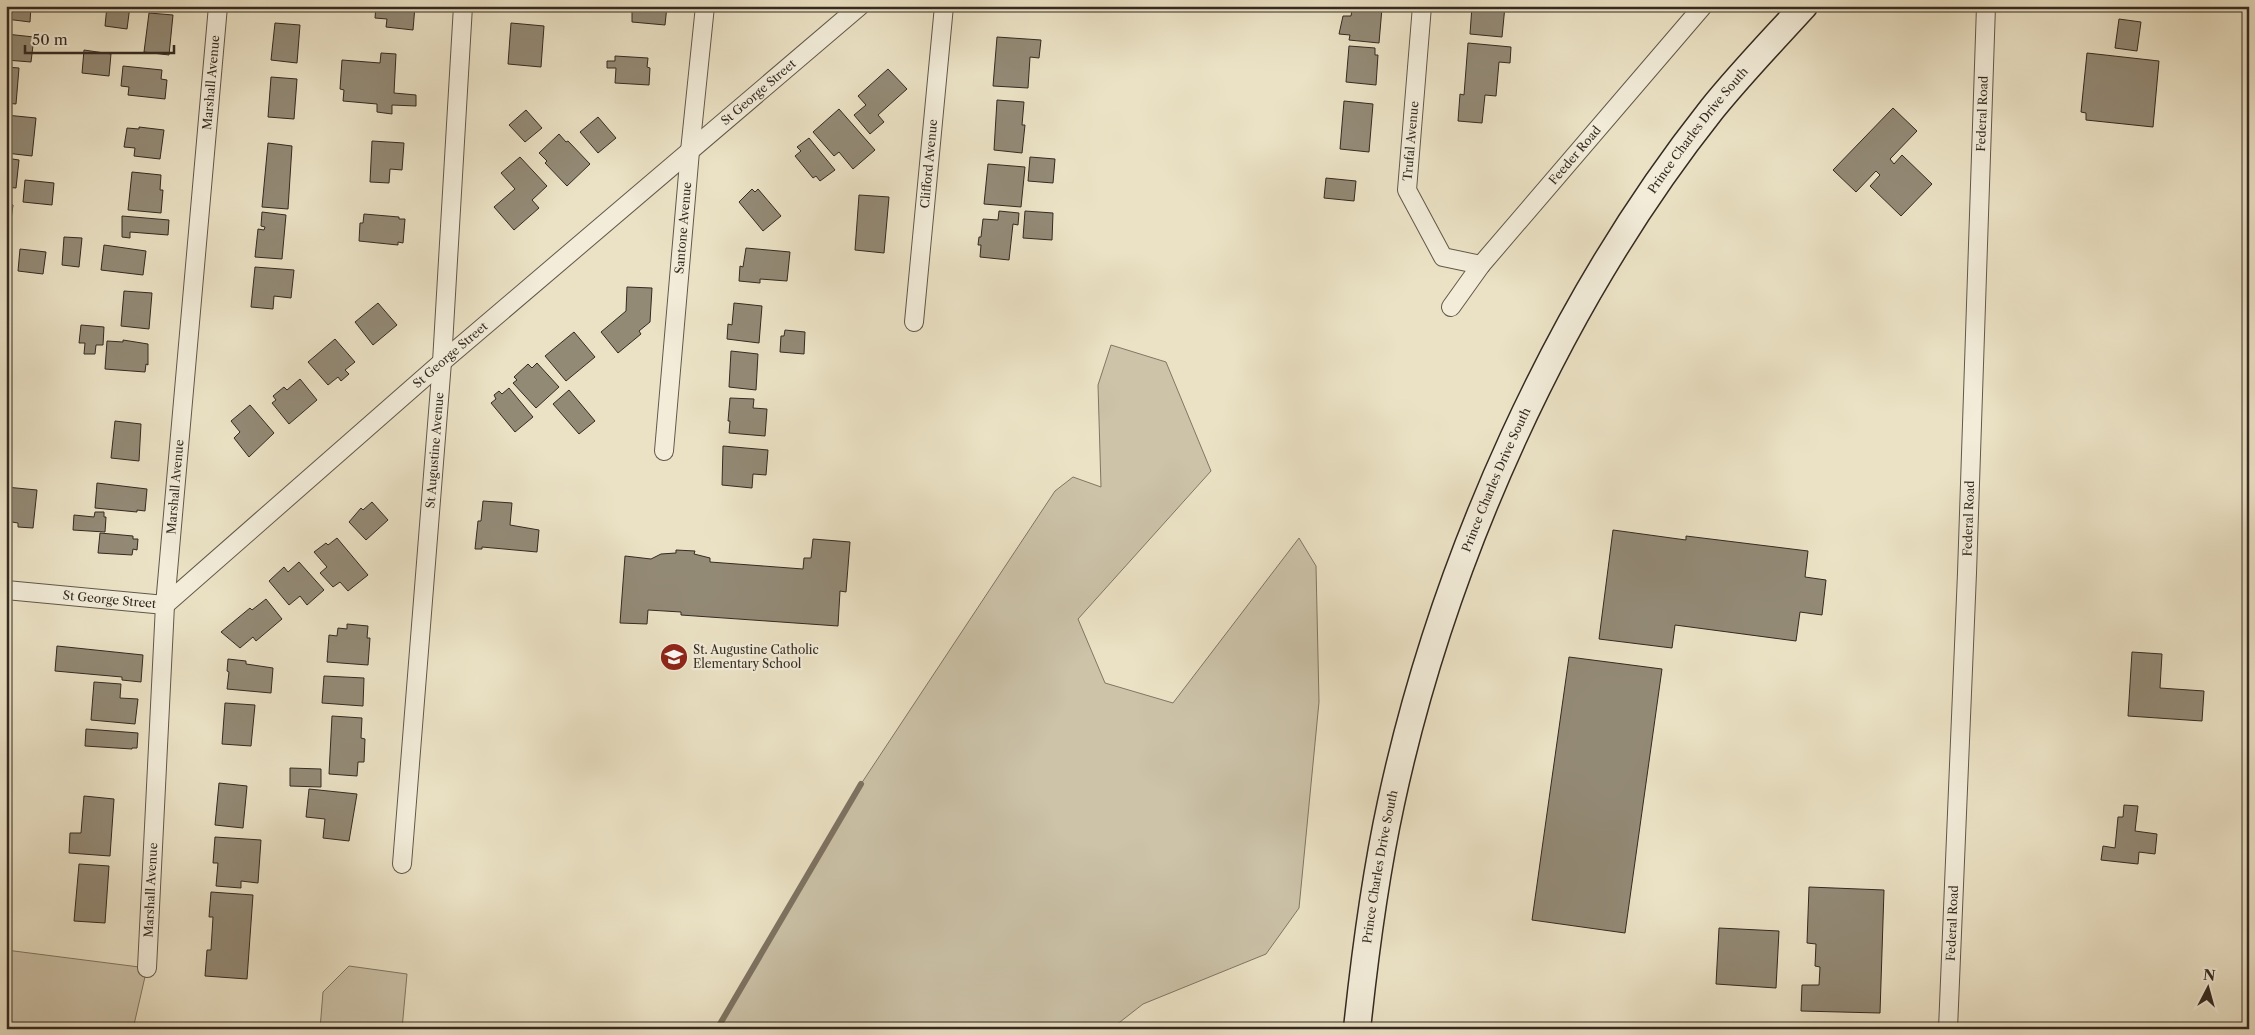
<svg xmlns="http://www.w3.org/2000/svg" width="2255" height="1035" viewBox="0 0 2255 1035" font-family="'Libre Caslon Text',serif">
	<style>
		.green { fill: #ccc3a9; stroke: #807665 }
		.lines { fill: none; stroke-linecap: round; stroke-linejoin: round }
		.stream { stroke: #7d7362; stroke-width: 6 }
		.building { fill: #938a76; stroke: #342a21 }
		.street-casing { stroke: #62584a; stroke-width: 20 }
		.secondary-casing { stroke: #342a21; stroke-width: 29 }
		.street { stroke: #f2ecd9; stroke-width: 18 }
		.secondary { stroke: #f2ecd9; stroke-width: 26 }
		.labels { text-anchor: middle; stroke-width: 4.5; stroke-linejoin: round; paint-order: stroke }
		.street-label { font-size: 12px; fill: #342a21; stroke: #f2ecd9 }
		.poi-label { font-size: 12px; fill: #342a21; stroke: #f2ecd9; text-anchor: start }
	</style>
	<rect width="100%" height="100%" fill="#ebe2c5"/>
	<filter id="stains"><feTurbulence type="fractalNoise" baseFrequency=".004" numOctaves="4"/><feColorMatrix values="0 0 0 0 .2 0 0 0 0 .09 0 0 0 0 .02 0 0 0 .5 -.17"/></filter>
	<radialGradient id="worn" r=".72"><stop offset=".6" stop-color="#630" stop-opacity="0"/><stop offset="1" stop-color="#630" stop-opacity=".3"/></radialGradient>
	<path class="green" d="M1111,345L1166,362L1211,471L1078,619L1105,683L1173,703L1299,538L1316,566L1319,702L1299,908L1266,954L1143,1004L1111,1029H717L861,784L1055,491L1073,477L1101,487L1098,385Z
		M6,950L147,968L133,1029H6Z
		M349,966L407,974L402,1029H320L323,992Z"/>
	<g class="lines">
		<path class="stream" d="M717,1029L861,784"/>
	</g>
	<path class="building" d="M6,6H31L30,22L6,19Z
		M107,6H130L127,29L105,26Z
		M276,6H300V11L275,9Z
		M376,6H415L413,30L386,27L387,19L375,18Z
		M632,6H667L665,25L632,22Z
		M1347,6L1382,8L1379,43L1349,40L1350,35L1339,34L1343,16H1351L1352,10H1347Z
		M1472,6H1505L1502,37L1470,34Z
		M149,13L173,15L169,55L144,52Z
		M2119,19L2141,22L2137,51L2115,48Z
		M275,23L300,25L297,63L271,60Z
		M511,23L544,26L541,67L508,64Z
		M6,34L34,37L31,62L6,60Z
		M997,37L1041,40L1039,58L1030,57L1028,88L993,86Z
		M1468,43L1511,47L1510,63L1499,62L1496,96L1485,95L1482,123L1458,121L1460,94L1464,95Z
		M1349,46L1375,48V55H1378L1376,85L1346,82Z
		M84,50L111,54L109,76L82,73Z
		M381,53L396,54L394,93L416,95V106L392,105V114L377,112V104L343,101L344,90L340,89L342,60L380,63Z
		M2087,53L2159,61L2153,127L2086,120V113L2081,112Z
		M615,56L648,58L647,67L650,68L649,85L615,83L616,68H607V61H615Z
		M123,66L162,70L161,79L167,80L165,99L128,95L129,87L121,86Z
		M6,67L19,68L16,104L6,103Z
		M888,69L907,89L878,115L884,122L870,134L854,115L866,105L858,96Z
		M271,77L297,79L294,119L268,117Z
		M997,100L1024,102L1022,125H1025L1022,153L994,150Z
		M1344,101L1373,104L1369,152L1340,149Z
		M1893,108L1917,131L1890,159L1894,164L1902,155L1932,184L1901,216L1870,186L1880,175L1876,171L1856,192L1833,170Z
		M839,109L875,150L853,169L839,152L834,156L813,132Z
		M526,110L542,128L525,142L509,125Z
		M6,115L36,118L32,156L6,153Z
		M598,117L616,138L598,153L580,132Z
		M139,127L164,130L160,159L134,156L135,148L124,147L127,128L139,129Z
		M559,134L566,142L568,141L590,164L567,186L545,163L547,161L539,153Z
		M809,138L835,170L820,181L816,176L813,178L795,156L801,151L797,147Z
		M372,141L404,143L402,170L390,169L389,183L370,182Z
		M268,143L292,146L288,209L262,207Z
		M520,157L547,186L532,200L539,208L514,230L494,207L515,189L501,173Z
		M1030,157L1055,159L1053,183L1028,181Z
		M6,158L19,160L16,188L6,187Z
		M988,164L1025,167L1021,207L984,204Z
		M132,172L161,175L160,190H163L161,213L128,210Z
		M1326,178L1356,181L1354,201L1324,198Z
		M25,180L54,183L52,205L23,202Z
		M752,189L755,192L758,189L781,216L763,231L739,202Z
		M859,195L889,197L884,253L855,250Z
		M6,204L13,205L9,234H6Z
		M999,211L1019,213L1018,225L1013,224L1009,260L980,257L981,245H978L979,237H981L983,219L998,220Z
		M1025,211L1053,213L1052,240L1023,238Z
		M262,212L286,215L282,259L255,257L258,229L264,230L265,227L261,226Z
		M364,214L399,217V219H405L403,243L398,242V245L359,241L360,223H363Z
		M122,216L169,220L168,235L130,232V238L122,237Z
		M64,237L82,238L79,267L62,265Z
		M104,245L146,251L143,275L101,270Z
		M746,248L790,252L787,281L760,279V283L739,281L740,266L743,267Z
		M20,249L46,252L43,274L18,271Z
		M6,260L9,261L6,287Z
		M255,267L294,270L291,298L274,296L273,309L251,307Z
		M627,287L652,288L650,322L639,331L641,334L618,353L601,332L626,311Z
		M124,291L152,293L149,329L121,326Z
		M378,303L397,325L373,345L355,322Z
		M734,303L762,306L759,343L727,339L728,324L732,325Z
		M81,325L104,327L103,345H96L95,354H84L85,343H79Z
		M785,330L805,332L804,354L780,352L781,336H784Z
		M574,332L595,357L566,381L545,356Z
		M335,339L355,362L345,370L349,374L341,381L338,377L328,385L308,362Z
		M123,340L148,344V365L146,364L145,372L105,369L107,341L123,342Z
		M731,351L758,354L756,390L729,387Z
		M537,363L559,387L536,408L513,383L517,380L514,377L528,364L532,368Z
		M300,379L317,400L289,424L272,403L276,400L273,396L284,387L287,390Z
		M509,388L533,417L515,432L491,403L496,399L494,395L499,391L502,394Z
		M569,390L595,421L579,434L553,404Z
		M730,398L754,399L753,408L767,409L765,436L729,433L730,421H728Z
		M250,405L274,433L249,457L234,438L240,432L231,421Z
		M115,421L141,424L139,461L111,458Z
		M723,446L768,450L766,475L753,474L752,488L722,485Z
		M97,483L147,489L145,511L137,510V512L95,508Z
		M6,487L37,490L33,528L18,527V523L6,521Z
		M483,501L512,503L510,525L539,530L537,552L482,547V549H475L478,521H481Z
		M372,502L388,520L366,540L349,522L361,508L363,510Z
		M95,512H104V517H106L105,532L73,530L74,515L94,517Z
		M1613,530L1686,540V536L1808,551L1805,577L1826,580L1822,615L1800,612L1796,641L1675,625L1672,648L1599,639Z
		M100,533L133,536V539H138L137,550L133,549L132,555L98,553Z
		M337,538L368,575L348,591L340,582L333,587L320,573L327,567L314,552L326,543L328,545Z
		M813,539L850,542L846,592L840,591L838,626L681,615V612L648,610L647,624L620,623L625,556L651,559L661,554L676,553V550L695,551L694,554L710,558V562L803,569L804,558H811Z
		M299,562L324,590L307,605L300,596L289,605L269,581L284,567L288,572Z
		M266,599L282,619L256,641L253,637L240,648L221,632L250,608L252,610Z
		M347,624L368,626L367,638H370L368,665L327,662L329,635L337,636L338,628L347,629Z
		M57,646L143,655L141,682L122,680V677L55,671Z
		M2132,652L2162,654L2160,688L2204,691L2202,721L2128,716Z
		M1569,657L1662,669L1625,933L1532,920Z
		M228,659L246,661V664L273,668L271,693L227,689L229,672L227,671Z
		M324,676L364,678L363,706L322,703Z
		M94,682L121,684L120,698L138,699L135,724L91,720Z
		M225,703L255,705L251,746L222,744Z
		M332,716L362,718L361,738L365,739L364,762H358L357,776L329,774Z
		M86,729L138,733L137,748H132V749L85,746Z
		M290,768L321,769V787L290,786Z
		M219,783L247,786L243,828L215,825Z
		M309,789L357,794L349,841L323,838L325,819L306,817Z
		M84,796L114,799L110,856L69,853L70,833H81Z
		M2124,805L2138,806L2135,831L2157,834L2155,854L2139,852L2138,864L2101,860L2103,846L2115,848L2118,817H2123Z
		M215,837L261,840L258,883L241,881V888L216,886L218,863H213Z
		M79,864L109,866L105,923L74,921Z
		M1809,887L1884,890L1880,1013L1801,1011L1802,985H1819L1820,967L1815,966L1816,944L1807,943Z
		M211,892L253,895L247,979L205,976L207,950H211L213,917H209Z
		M1719,928L1779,931L1776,988L1716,984Z"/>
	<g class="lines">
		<defs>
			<g id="street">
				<path d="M1422,6L1407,190L1443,257L1481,265"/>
				<path id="s1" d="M1451,307L1481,265L1703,6"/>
				<path id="s2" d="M914,322L944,6"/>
				<path id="s3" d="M664,451L690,151L705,6"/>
				<path id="s4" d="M6,590L165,605L442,362L860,6"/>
				<path id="s5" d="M402,864L442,362L463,6"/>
				<path id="s6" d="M147,968L165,605L218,6"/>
				<path id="s7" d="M1948,1029L1967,573L1986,6"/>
			</g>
			<g id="secondary">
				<path id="s8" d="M1357,1029C1365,953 1375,877 1391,803C1443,561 1558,303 1712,109C1741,73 1773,40 1804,6"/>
			</g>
		</defs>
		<use href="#street" class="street-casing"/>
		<use href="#secondary" class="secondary-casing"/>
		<use href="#street" class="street"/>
		<use href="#secondary" class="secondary"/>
	</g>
	<defs>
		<symbol id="school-disc" viewBox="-11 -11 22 22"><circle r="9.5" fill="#8f2418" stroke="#f2ecd9"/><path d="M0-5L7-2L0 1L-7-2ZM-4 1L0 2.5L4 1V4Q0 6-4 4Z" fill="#fff"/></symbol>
	</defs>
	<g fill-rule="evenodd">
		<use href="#school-disc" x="658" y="641" width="32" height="32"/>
	</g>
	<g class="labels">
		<g class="street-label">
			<text dy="4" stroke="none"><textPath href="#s6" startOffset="888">Marshall Avenue</textPath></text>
			<text dy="4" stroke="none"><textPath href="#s4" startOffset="944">St George Street</textPath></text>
			<text dy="4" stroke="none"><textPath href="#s7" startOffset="916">Federal Road</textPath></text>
			<text dy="4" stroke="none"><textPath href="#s8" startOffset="974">Prince Charles Drive South</textPath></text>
			<text transform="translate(1411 141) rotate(-85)" y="4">Trufal Avenue</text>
			<text dy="4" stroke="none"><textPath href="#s1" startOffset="196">Feeder Road</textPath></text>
			<text dy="4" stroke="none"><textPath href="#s2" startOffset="159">Clifford Avenue</textPath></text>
			<text dy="4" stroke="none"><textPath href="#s3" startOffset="224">Santone Avenue</textPath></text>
			<text dy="4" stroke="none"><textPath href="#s4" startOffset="539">St George Street</textPath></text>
			<text dy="4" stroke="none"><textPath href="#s5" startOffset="415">St Augustine Avenue</textPath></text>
			<text dy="4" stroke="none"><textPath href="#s8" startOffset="569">Prince Charles Drive South</textPath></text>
			<text dy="4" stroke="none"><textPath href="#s6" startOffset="482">Marshall Avenue</textPath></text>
			<text dy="4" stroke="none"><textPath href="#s7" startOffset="511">Federal Road</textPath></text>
			<text dy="4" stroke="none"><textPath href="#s4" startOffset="104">St George Street</textPath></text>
			<text dy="4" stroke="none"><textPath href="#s8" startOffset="164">Prince Charles Drive South</textPath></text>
			<text dy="4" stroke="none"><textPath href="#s6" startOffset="78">Marshall Avenue</textPath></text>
			<text dy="4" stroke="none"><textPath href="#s7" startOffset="106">Federal Road</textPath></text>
		</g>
		<g class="poi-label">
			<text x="693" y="654">St. Augustine Catholic<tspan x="693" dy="14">Elementary School</tspan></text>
		</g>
	</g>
	<rect width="2255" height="1035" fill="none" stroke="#ebe2c5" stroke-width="25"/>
	<rect x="8" y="8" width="2240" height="1020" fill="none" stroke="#342a21" stroke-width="2.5"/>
	<rect x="12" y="12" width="2230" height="1010" fill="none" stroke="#342a21"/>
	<g transform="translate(2208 988) rotate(6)" stroke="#f2ecd9" stroke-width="4" paint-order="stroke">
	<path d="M0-4L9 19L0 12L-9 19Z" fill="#342a21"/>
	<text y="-8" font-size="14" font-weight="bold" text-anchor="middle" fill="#342a21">N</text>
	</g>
	<path d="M25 45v8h149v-8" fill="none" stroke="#342a21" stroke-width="2.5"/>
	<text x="32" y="45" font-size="15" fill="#342a21" stroke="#f2ecd9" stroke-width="4" paint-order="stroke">50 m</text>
	<rect width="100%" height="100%" filter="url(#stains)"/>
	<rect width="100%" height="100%" fill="url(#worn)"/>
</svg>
